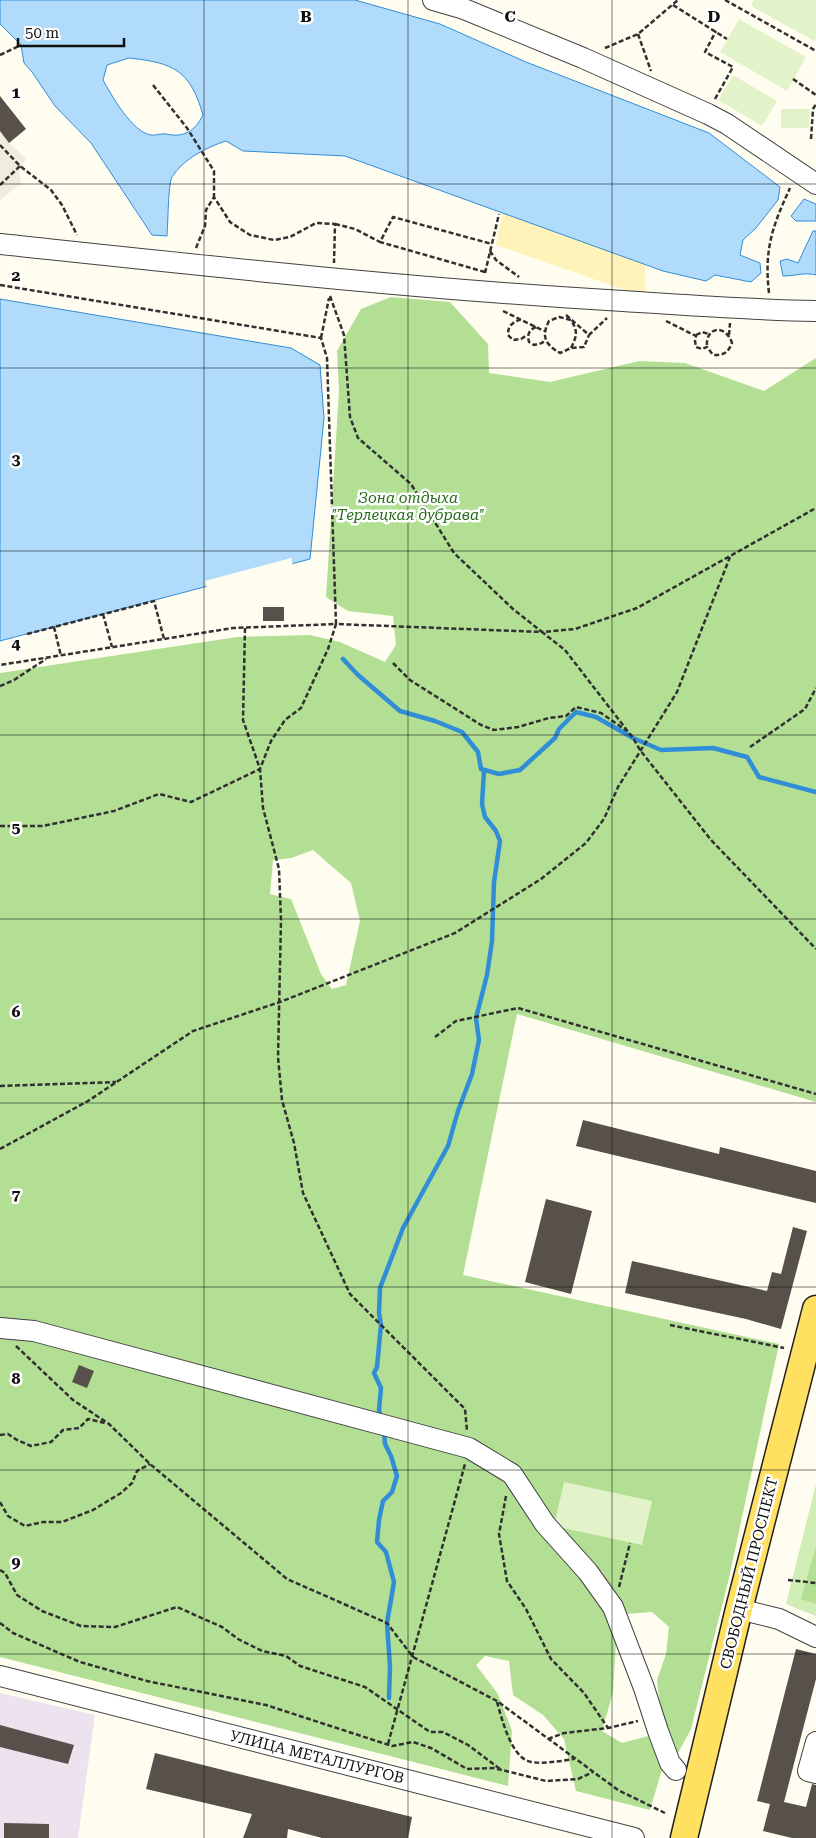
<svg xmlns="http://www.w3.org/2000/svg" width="816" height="1838" viewBox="0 0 816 1838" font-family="'Roboto Serif',serif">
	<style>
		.industrial { fill: #ede3ee }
		.green { fill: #d0edb6 }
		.forest { fill: #b2df94; fill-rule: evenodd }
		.sand { fill: #fff3b9 }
		.pitch { fill: #e3f3c9 }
		.plaza { fill: #f1edde }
		.water { fill: #b1dbfb; stroke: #328dd7; fill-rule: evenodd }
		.pier { fill: #fffdf0 }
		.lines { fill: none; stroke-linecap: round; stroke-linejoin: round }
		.stream { stroke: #328dd7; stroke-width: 4.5 }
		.building { fill: #58504a }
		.minor-casing { stroke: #424242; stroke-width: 22 }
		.major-casing { stroke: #202020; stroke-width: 29 }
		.path { stroke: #313131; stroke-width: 2.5; stroke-dasharray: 5 2.5; stroke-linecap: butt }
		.minor { stroke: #fff; stroke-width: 20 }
		.major { stroke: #ffe060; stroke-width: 26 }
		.grid { fill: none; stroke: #0f0f0f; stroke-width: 1; stroke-opacity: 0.55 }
		.labels { text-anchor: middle; stroke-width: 5; stroke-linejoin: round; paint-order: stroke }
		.park-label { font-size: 15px; font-style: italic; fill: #266c19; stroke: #fff }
		.street-label { font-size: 15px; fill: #0f0f0f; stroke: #fff }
		.grid-label { font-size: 16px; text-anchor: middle; font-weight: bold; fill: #0f0f0f; stroke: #fff; stroke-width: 5; stroke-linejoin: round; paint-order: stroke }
	</style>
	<rect width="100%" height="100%" fill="#fffdf0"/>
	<path class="industrial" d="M0,1693L95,1715L78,1838H0Z"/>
	<path class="green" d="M816,1484V1616L786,1604Z"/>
	<path class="forest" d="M391,297L450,302L488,344L489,373L550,382L639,361L685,363L764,391L816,358V1102L517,1014L463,1275L779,1344L729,1578L691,1729L676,1757L661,1718L657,1680L666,1654L669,1627L652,1612L626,1614L617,1625L613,1692L602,1731L622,1743L652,1735L663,1766L650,1810L576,1791L564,1739L543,1715L513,1695L509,1661L485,1656L476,1665L498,1694L512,1731L508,1786L0,1657V673L237,637L310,635L340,642L385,662L396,645L393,616L348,611L326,597L339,391L337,351L361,309ZM313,850L351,883L360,921L346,985L332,989L321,974L291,899L270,894L273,860L291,858Z
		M816,1546V1604L801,1599Z"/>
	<path class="sand" d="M503,212L645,264V297L496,245Z"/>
	<path class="pitch" d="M754,0H816V38L814,41L751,6Z
		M739,19L806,57L787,91L720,52Z
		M733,75L777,101L762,126L718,100Z
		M781,109H810L809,128H781Z
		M564,1482L652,1501L642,1545L554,1526Z"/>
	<path class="plaza" d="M0,131L9,143L26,158L19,170L21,184L0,200Z"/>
	<path class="water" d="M0,0H355L440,24L526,62L709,133L780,187L778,200L756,228L743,240L740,255L760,263L761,273L751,282L715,275L706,281L663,271L345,156L243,151L226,141C207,147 183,159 172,177C168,184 168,225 167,236L152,235L91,143L55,106L32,72L24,63L21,45L0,24ZM129,58C174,63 190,70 203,115C195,131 184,138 166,134C160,133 156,136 151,135C132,132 112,96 103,80L107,65Z
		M804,199L816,204V221H796L791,216Z
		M813,231H816V275C804,272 796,276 783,276L780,261L787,259L798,263Z
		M0,299L291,348L320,365L324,418L310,559L0,641Z"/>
	<path class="pier" d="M291,558L293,566L207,589L205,581Z"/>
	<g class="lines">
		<path class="stream" d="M343,659L358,675L400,711L435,721L462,732L478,752L481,769L499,774L520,770L555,738L559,729L576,712L596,717L633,738L661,750L713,748L747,757L759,777L816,792
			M381,1419L379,1410L381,1388L374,1373L377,1367L381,1325L379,1313L380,1288L403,1228L448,1146L458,1111L472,1074L479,1040L476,1018L487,975L492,941L494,882L500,841L496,831L485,817L482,804L484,771
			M384,1431L385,1444L391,1456L397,1476L392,1492L383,1501L379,1520L377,1542L386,1552L394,1582L387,1623L390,1667L389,1698"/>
	</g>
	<path class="building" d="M0,96L26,129L9,143L0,131Z
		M263,607H284V621H263Z
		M583,1120L719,1154L720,1147L816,1171V1203L576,1146Z
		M546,1199L592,1211L571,1294L525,1282Z
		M793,1227L807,1231L781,1329L746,1319L625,1293L632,1261L767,1291L772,1272L781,1274Z
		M79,1365L94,1371L87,1388L72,1382Z
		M796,1649L816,1654V1679L784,1802L806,1807L812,1784L816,1785V1838H792L763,1831L770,1804L757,1801Z
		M0,1725L74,1745L68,1764L0,1747Z
		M155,1753L412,1817L408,1838H322L288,1829L287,1838H243L252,1814L146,1789Z
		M4,1823L49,1824V1838H4Z"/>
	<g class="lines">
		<defs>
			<path id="minor" d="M433,0L464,9L583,58L708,114L727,124L816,184
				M0,244C207,266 414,289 623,301C687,305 752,310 816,311
				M0,1328L34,1331L469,1448L512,1474L545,1524L588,1572L613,1607L644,1688L658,1731L670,1763L676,1770
				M739,1609L779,1619L816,1637
				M0,1676L634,1838
				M816,1742L808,1771L816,1773"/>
			<path id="major" d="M684,1838L739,1609L816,1309"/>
		</defs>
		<use href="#minor" class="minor-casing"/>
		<use href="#major" class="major-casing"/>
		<path class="path" d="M725,0L816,51
			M673,5L727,39
			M638,34L651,71
			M605,48L638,34L678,0
			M0,55L21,45
			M793,79L816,95
			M153,85L187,128L214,171V197
			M715,99L733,67L705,52L716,31
			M811,139L813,109L816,104
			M0,145L20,166L51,190L62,205L77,235
			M0,185L20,166
			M335,224L355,229L380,242
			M196,248L205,226L206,210L214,197L230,222L250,235L274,240L290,237L316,223L335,224L334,263
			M490,251L496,260L519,277
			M485,272L380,242L393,217L492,244
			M485,273L499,214
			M0,285L321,338L327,358L336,624L233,628L0,665
			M769,293C764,250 772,227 790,188
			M330,296L344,335L350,417L358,438L411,484L454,553L513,609L542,632L575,629L637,608L816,508
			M503,311L544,331
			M566,315L589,335L607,318
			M521,319C512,323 508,325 508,335L513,340L521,339L527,335
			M666,321L696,336L695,341L696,347L702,349L707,347L713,355C724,355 728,353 732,343C726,324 705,326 707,347
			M536,327C529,330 527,334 529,342L534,345L542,343L545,340
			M696,335L702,332L709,334
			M729,335L730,323
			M321,338L329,298
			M571,348C577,336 578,331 571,320L559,317L549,321C541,337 545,344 560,353L571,348L584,347L589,335
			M103,614L112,647
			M54,627L61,656
			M245,628L243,720L260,769L263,808L279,869L281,920L278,1057L282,1100L294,1143L303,1193L350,1294L465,1409L467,1431
			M27,634L154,601L164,639
			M393,663L410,680L481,725L494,730L518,727L549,718L566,716L576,707L601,713L627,731
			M0,686L14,680L46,659
			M750,747L805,709L816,688
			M0,826H43L114,811L159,794L191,802L260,769L271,741L285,720L301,708L328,649L336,624L542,632L565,650L633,738L640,750L711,840L816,949
			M435,1037L456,1021L518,1008L816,1094
			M0,1086L116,1082
			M0,1149L88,1101L193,1031L280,1002L455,933L541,879L586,843L604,819L618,787L677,692L730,557
			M670,1325L784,1348
			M16,1346L73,1400L109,1424L150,1464L287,1579L387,1623L413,1657L497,1701L618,1790L665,1813
			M0,1435L8,1434L17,1440L31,1446L51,1442L63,1430L79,1428L88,1419L105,1423
			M506,1496L499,1534L507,1581L526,1609L551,1659L584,1693L608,1728
			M0,1502L8,1516L25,1526L43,1522H62L93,1510L121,1493L132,1483L137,1471L150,1464
			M0,1570L5,1573L17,1595L42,1611L81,1626L115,1627L177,1607L222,1627L238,1639L262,1651L286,1656L300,1666L365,1687L430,1732H443L468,1745L500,1769
			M788,1580L816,1583
			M619,1587L630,1543
			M0,1623L13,1633L80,1662L147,1681L266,1705L392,1746L413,1742L431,1748L467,1769L494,1768L546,1781L578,1779L593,1772
			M497,1702C502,1719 511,1758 531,1762C545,1764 561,1761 574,1759
			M548,1739L564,1733L608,1728L638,1721
			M388,1744L465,1464"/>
		<use href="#minor" class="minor"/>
		<use href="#major" class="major"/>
	</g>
	<path class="grid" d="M204,0V1838M408,0V1838M612,0V1838M0,184H816M0,368H816M0,551H816M0,735H816M0,919H816M0,1103H816M0,1287H816M0,1470H816M0,1654H816"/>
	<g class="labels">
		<g class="park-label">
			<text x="408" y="503">Зона отдыха<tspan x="408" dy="17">"Терлецкая дубрава"</tspan></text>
		</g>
		<g class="street-label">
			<text transform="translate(749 1573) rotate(-76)" y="5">СВОБОДНЫЙ ПРОСПЕКТ</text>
			<text transform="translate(317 1757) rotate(14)" y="5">УЛИЦА МЕТАЛЛУРГОВ</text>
		</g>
	</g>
	<g class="grid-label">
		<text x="306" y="22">B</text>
		<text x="510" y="22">C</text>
		<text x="714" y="22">D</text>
		<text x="16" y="98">1</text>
		<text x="16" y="281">2</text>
		<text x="16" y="465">3</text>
		<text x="16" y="649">4</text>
		<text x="16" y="833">5</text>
		<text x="16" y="1017">6</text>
		<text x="16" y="1200">7</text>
		<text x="16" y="1384">8</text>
		<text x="16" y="1568">9</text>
	</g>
	<path d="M18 38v8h106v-8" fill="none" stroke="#0f0f0f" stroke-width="2.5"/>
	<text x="25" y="38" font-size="15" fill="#0f0f0f" stroke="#ffffff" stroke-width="4" paint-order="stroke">50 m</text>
</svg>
